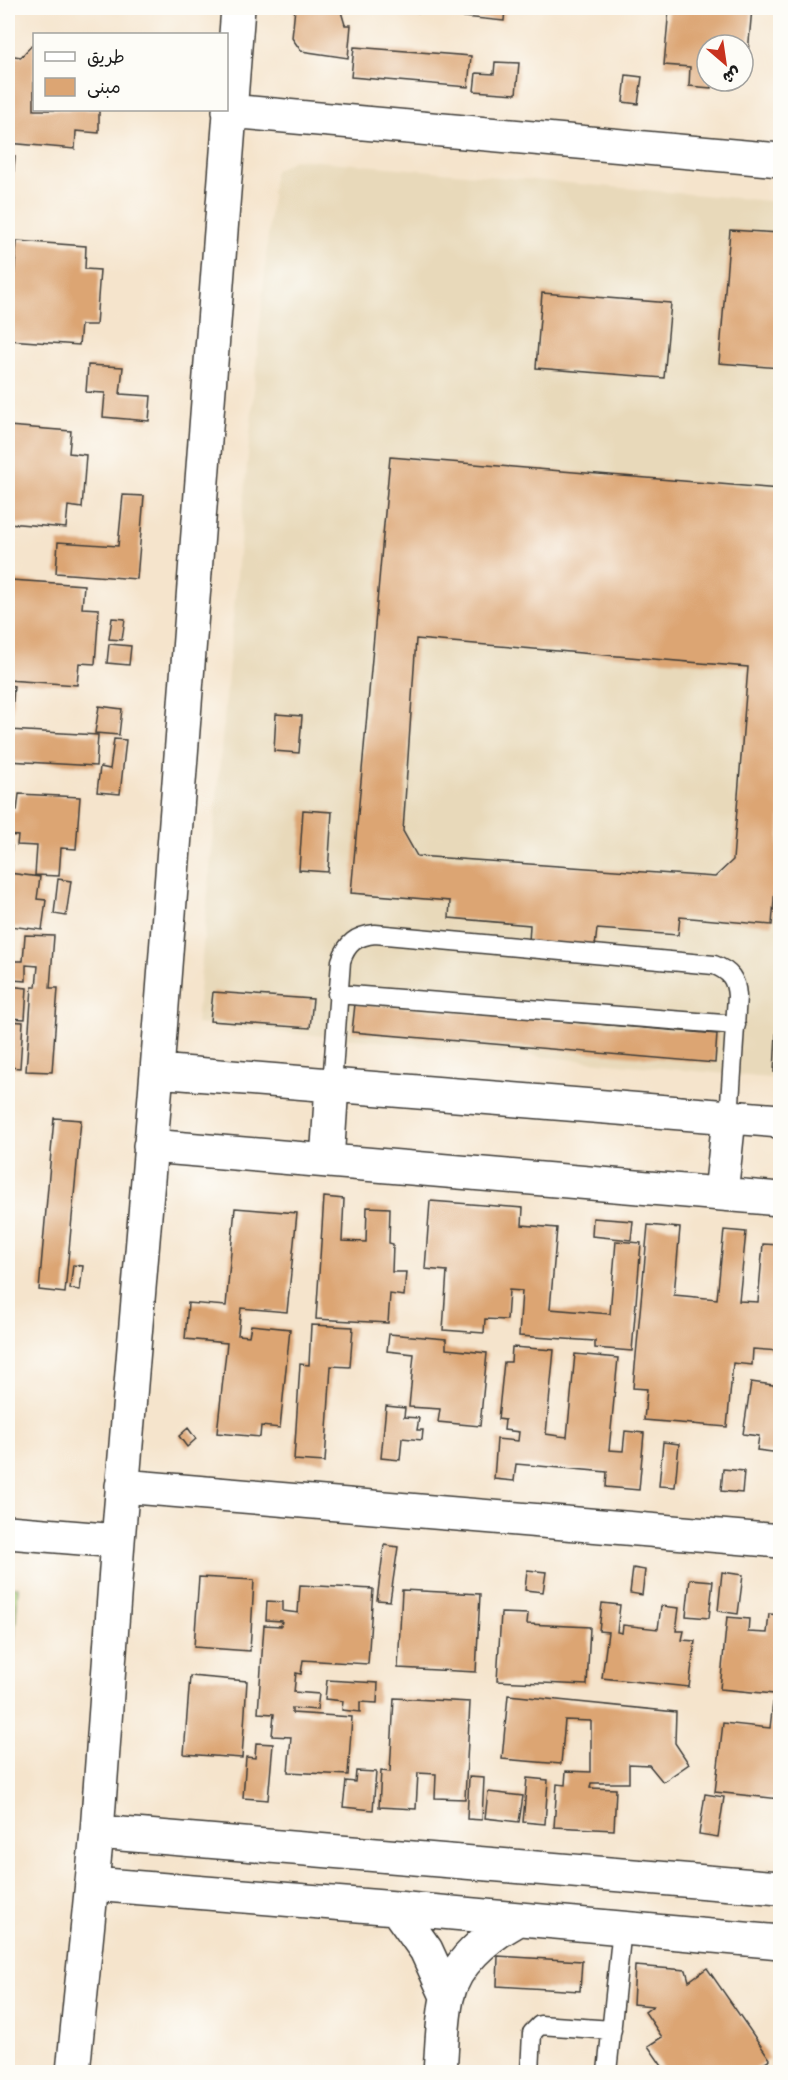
<svg xmlns="http://www.w3.org/2000/svg" width="788" height="2080" viewBox="0 0 788 2080" font-family="'Shantell Sans','Playpen Sans Arabic',sans-serif">
	<style>
		.built { fill: #e8d9ba }
		.green { fill: #add681; stroke: #64794e; stroke-width: 1.5 }
		.building { fill: #dca573; fill-rule: evenodd }
		.lines { fill: none; stroke-linecap: round; stroke-linejoin: round }
		.service-casing { stroke: #3d3a36; stroke-width: 21 }
		.minor-casing { stroke: #3d3a36; stroke-width: 36 }
		.service { stroke: #fff; stroke-width: 18 }
		.minor { stroke: #fff; stroke-width: 33 }
	</style>
	<rect width="100%" height="100%" fill="#fdfcf7"/>
	<filter id="ink" filterUnits="userSpaceOnUse"><feTurbulence type="fractalNoise" baseFrequency=".0167" numOctaves="2"/><feDisplacementMap in="SourceGraphic" scale="12" xChannelSelector="R" yChannelSelector="G"/><feConvolveMatrix kernelMatrix="1 2 1 2 8 2 1 2 1" color-interpolation-filters="sRGB"/></filter>
	<filter id="wash" filterUnits="userSpaceOnUse"><feTurbulence type="fractalNoise" baseFrequency=".008" numOctaves="4" result="noise"/><feDisplacementMap in="SourceGraphic" scale="24" xChannelSelector="R" yChannelSelector="G"/><feGaussianBlur stdDeviation="1.35" result="paint"/><feColorMatrix in="noise" values="0 0 0 0 0 0 0 0 0 0 0 0 0 0 0 0 0 1.4 0 .05"/><feComposite in="paint" operator="in"/></filter>
	<g filter="url(#wash)">
		<rect width="100%" height="100%" fill="#f5e4cc"/>
		<path class="built" d="M296,159L780,202V1079L196,1024L274,171Z"/>
		<path class="green" d="M8,1587H18L8,1731Z"/>
		<g id="blocks">
			<path class="building" d="M295,8H340L345,25H351L348,58L301,51L292,38Z
				M385,8H505L504,21L385,9Z
				M669,8H752L747,64L743,63V45H707V81H712L711,88L689,86L690,67L664,65Z
				M34,43V110H99V133L76,131L75,149L8,143V55L21,57Z
				M354,47L471,56L468,87L351,77Z
				M495,62L519,63L516,94L474,91L476,73L494,74Z
				M626,75L642,77L638,104L623,102Z
				M8,155L15,156L11,205H8Z
				M730,230L780,233V368L719,363Z
				M17,241L86,246L85,269L100,270L96,325H81L79,345L9,340Z
				M542,293L671,303L664,378L536,368Z
				M88,365L123,367L120,394L151,396L149,421L103,417L105,393L86,392Z
				M8,426L71,431L69,453L86,455L82,508L68,506L66,528L8,523Z
				M390,457L780,489V826L772,925L680,917L678,935L597,929L595,947L529,942L530,925L449,918L450,901L351,893ZM416,639L748,667L733,860L715,877L417,856L403,831Z
				M123,495L144,496L137,579L56,573L58,542L118,546Z
				M11,580L84,585L82,608L99,609L95,664L79,663L77,685L8,680V621Z
				M112,618L125,619L122,640L109,639Z
				M109,644L131,646L129,665L107,663Z
				M8,685L14,686L11,728H8Z
				M99,706L122,709L119,735L95,733Z
				M276,714L302,716L299,753L274,751Z
				M8,730L98,735L96,766L8,761Z
				M114,739L126,740L120,794L97,792L100,767L110,769Z
				M19,794L80,797L76,849L61,848L59,876L35,875L37,846L17,845L18,836L8,835V810L17,811Z
				M303,810L332,812L328,872L299,870Z
				M8,846H12L9,873L40,877L37,899L46,900L42,930L10,926L9,937Z
				M58,879L71,881L66,916L54,914Z
				M25,935L54,936L50,988H58L52,1072L26,1071L32,987H36L38,966L26,965V981L11,980L12,961H23Z
				M8,986L27,988L25,1019L8,1018Z
				M213,992L313,999L310,1028L210,1021Z
				M355,1004L717,1034L715,1063L352,1032Z
				M8,1021L23,1022L20,1068L8,1067Z
				M776,1034H780V1073L774,1072Z
				M54,1118L81,1120L65,1293L39,1290Z
				M324,1197L344,1199L342,1241L366,1242L367,1207L390,1208L389,1243L393,1244L392,1272H406L404,1296L390,1294L388,1323L316,1319Z
				M430,1201L523,1208L522,1225L557,1228L550,1309L610,1314L616,1241L641,1243L632,1351L595,1348V1341L519,1336L522,1291L509,1290L507,1320L485,1319L484,1333L443,1330L447,1271L425,1269Z
				M235,1208L297,1213L287,1312L241,1308L238,1335L249,1336L251,1325L290,1329L280,1428L261,1426L260,1437L217,1433L227,1343L185,1339L188,1303L226,1306Z
				M593,1218L633,1221L631,1240L592,1236Z
				M648,1225L680,1228L674,1295L717,1299L724,1230L746,1232L739,1301L758,1302L763,1244L780,1245V1351L753,1349L752,1365L733,1363L727,1427L644,1420L647,1389L633,1388Z
				M73,1265L83,1266L80,1290L70,1289Z
				M311,1325L353,1327L350,1367L331,1366L325,1462L294,1460L300,1364L309,1365Z
				M389,1334L446,1339V1349L487,1353L480,1426L438,1422L440,1409L409,1407L414,1354L387,1351Z
				M512,1347L554,1350L546,1434L559,1436L567,1437L575,1354L618,1358L609,1450L623,1451L625,1431L644,1433L639,1490L606,1487L607,1472L516,1464L514,1481L494,1479L497,1439L518,1441L519,1432L504,1430L505,1420L498,1419L504,1362H511Z
				M751,1382L780,1386V1453L757,1450L759,1436L743,1434Z
				M386,1406L405,1408L404,1417L419,1418L417,1430H423L422,1440L402,1438L400,1460L381,1458Z
				M188,1428L196,1439L187,1447L179,1436Z
				M663,1442L679,1444L675,1487L659,1486Z
				M723,1469L744,1471L742,1493L721,1491Z
				M384,1545L398,1547L390,1601L377,1600Z
				M633,1568L645,1570L642,1595L630,1593Z
				M527,1570L546,1572L543,1592L525,1590Z
				M722,1572L743,1575L738,1614L718,1611Z
				M199,1577L254,1580L250,1651L194,1647Z
				M690,1579L713,1581L709,1618L686,1616Z
				M300,1585L373,1589L368,1664L303,1660L301,1674L296,1673L294,1692L319,1694L317,1710L292,1708V1713L352,1717L348,1775L288,1772L291,1737L272,1736L274,1714L258,1713L264,1625L281,1626L282,1621L266,1620L267,1601L283,1602V1611L298,1613Z
				M402,1590L480,1594L476,1672L398,1668Z
				M602,1603L620,1605L617,1632L622,1633L623,1625L658,1629L661,1606L679,1608L676,1631H684L682,1640L695,1641L689,1687L602,1678L608,1632L599,1631Z
				M501,1613L528,1614L527,1624L590,1627L587,1685L497,1681Z
				M769,1614L780,1615V1799L715,1792L723,1723L770,1728L774,1694L720,1689L727,1617L749,1619L748,1632L767,1633Z
				M190,1676L247,1681L242,1758L184,1754Z
				M327,1680L378,1683L377,1703L360,1702V1712L342,1710L343,1701L325,1699Z
				M508,1695L676,1712L675,1743L689,1764L663,1782L649,1765L629,1764V1783H591L590,1788L616,1789L614,1830L554,1827L557,1784L565,1785L566,1771L591,1772V1721L565,1720L561,1764L502,1759Z
				M394,1698L470,1702L465,1799L435,1798L436,1774L418,1773L416,1809L379,1807L381,1771L390,1772Z
				M256,1743L273,1744L268,1800L243,1798L246,1757L255,1758Z
				M356,1771L376,1772L373,1810L343,1807L346,1781L355,1782Z
				M469,1777L484,1778L482,1820L467,1819Z
				M527,1778L548,1780L545,1824L523,1822Z
				M488,1792L523,1796L519,1822L485,1818Z
				M705,1794L724,1797L718,1837L699,1834Z
				M498,1956L582,1961L580,1991L497,1986Z
				M635,1966L686,1970L689,1981L707,1968L770,2059L749,2072H666L648,2046L662,2037L645,2012L653,2006L633,2004Z"/>
		</g>
	</g>
	<g filter="url(#ink)">
		<use href="#blocks" fill-opacity="0" stroke="#3d3a36" stroke-width="1.5"/>
		<g class="lines">
			<defs>
				<path id="service" d="M337,994L736,1025
					M332,1085L341,961C347,943 356,936 375,934L714,965C730,971 736,979 737,996L729,1118
					M530,2072L532,2033L540,2025L612,2030
					M607,2072L622,1928"/>
				<path id="minor" d="M229,111L780,160
					M157,1071L780,1121
					M150,1146L780,1199
					M327,1161L332,1085
					M721,1194L729,1118
					M122,1486L780,1541
					M8,1532L118,1541
					M97,1832L780,1888
					M92,1884L396,1908L780,1942
					M396,1908L426,1950L447,1996
					M73,2072L97,1832L118,1541L157,1071L238,8
					M440,2072C442,2048 442,2022 447,1998C454,1963 488,1936 517,1920"/>
			</defs>
			<use href="#service" class="service-casing"/>
			<use href="#minor" class="minor-casing"/>
			<use href="#service" class="service"/>
			<use href="#minor" class="minor"/>
		</g>
	</g>
	<rect width="788" height="2080" fill="none" stroke="#fdfcf7" stroke-width="30"/>
	<rect x="33" y="33" width="195" height="78" fill="#fdfcf7" stroke="#a3a29f" stroke-width="1.5"/>
	<rect x="45" y="52" width="30" height="9" fill="#ffffff" stroke="#a3a29f" stroke-width="1.5"/>
	<text x="87" y="63" font-size="18" fill="#1c1c1c">طريق</text>
	<rect x="45" y="78" width="30" height="18" fill="#dca573" stroke="#a3a29f" stroke-width="1.5"/>
	<text x="87" y="93" font-size="18" fill="#1c1c1c">مبنى</text>
	<g transform="translate(725 63) rotate(151)"><circle r="28" fill="#fdfcf7" stroke="#a3a29f" stroke-width="1.5"/>
	<path d="M0-4.5L10 22L0 15L-10 22Z" fill="#c8321e"/>
	<text y="-9" font-size="16" font-weight="bold" text-anchor="middle" fill="#1c1c1c">ش</text>
	</g>
</svg>
